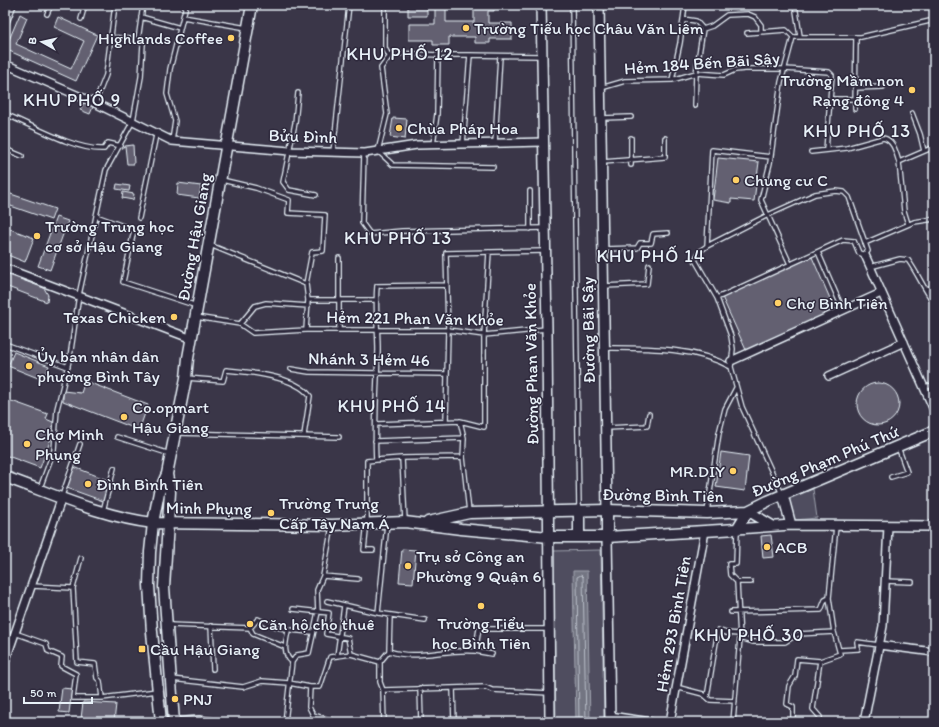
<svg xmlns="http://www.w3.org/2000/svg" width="939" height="727" viewBox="0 0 939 727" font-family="Itim,sans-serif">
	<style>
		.green { fill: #504e5f; stroke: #9ca0ac }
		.water { fill: #737482; stroke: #a2a6b1 }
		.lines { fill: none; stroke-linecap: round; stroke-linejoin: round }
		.shore { stroke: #b9bfc9; stroke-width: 1 }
		.building { fill: #636171; stroke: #e8f1f8 }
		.service-casing { stroke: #e8f1f8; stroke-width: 6 }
		.minor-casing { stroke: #e8f1f8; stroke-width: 10 }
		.tertiary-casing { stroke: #e8f1f8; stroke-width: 12 }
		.secondary-casing { stroke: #e8f1f8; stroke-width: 13 }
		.service { stroke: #2f2a3d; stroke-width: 3.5 }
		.minor { stroke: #2f2a3d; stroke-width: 7 }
		.tertiary { stroke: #2f2a3d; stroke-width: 9 }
		.secondary { stroke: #2f2a3d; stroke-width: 10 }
		.poi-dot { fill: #ffd166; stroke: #2f2a3d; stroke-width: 1.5 }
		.labels { text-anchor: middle; stroke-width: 3; stroke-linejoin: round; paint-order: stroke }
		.poi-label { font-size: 17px; fill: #e8f1f8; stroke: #2f2a3d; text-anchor: start }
		.street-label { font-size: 17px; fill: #e8f1f8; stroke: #2f2a3d }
		.neighbourhood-label { font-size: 18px; letter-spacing: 1px; fill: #e8f1f8; stroke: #2f2a3d }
	</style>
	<rect width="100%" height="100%" fill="#3a3648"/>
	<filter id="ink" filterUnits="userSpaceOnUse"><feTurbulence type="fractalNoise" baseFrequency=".025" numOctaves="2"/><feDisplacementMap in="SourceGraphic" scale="8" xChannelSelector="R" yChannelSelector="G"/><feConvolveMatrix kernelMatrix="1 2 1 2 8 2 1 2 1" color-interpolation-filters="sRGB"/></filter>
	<g filter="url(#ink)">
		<path class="green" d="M813,489L817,518L795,520L788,502L791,498Z
			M601,550L604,722H556L553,551Z"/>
		<path class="water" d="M573,571H587L590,722H576Z"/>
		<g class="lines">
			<path class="shore" d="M579,722L577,577L581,575L583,577L586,722"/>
		</g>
		<path class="building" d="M408,5H427V16H408Z
			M435,5H446V22H474V5H494V11H488V23H512V39H490V43H475V37H449V45H433V40H409V24H435Z
			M20,14L27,18L16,44L71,69L84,41L54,27L58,17L97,35L76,81L5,49Z
			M84,102L93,107L90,114L80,110Z
			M393,118L407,119L405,139L390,137Z
			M133,145L134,164H127L125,146Z
			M718,158L759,162L754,201L731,199V203L713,200Z
			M178,183L201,186L199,198L177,195Z
			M117,184L130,186L129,191L116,189Z
			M5,192L55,209L51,220L5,204Z
			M123,192L134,194L133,200L122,198Z
			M56,217L68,221L50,270L38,266Z
			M5,227L34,238L25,262L5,254Z
			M812,257L835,310L746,350L722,297Z
			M9,275L44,288L48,295L47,302L5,286Z
			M14,352L49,366L43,380L8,366Z
			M85,381L148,405L139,430L63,401V391L81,393Z
			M857 404a21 21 0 1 1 42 0a21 21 0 1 1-42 0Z
			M6,399L48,414L46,419L53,422V433L40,468L5,455Z
			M721,452L749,456L745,491L716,487Z
			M74,467L110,481L103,501L67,488Z
			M771,535L774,557L763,558L761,536Z
			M402,549L416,550L413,583L399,582Z
			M62,688L72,689L69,713L59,712Z
			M83,702L116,704L114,722H93V720L81,719Z"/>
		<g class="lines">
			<defs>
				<path id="service" d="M385,5V48L389,56
					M572,5L579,509
					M795,5L800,36
					M47,14L51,5
					M141,17L180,28
					M183,17L247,28
					M81,19L85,5
					M683,19L696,21L703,29L712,26L727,15L748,14L755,17L761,25V31
					M5,27L14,5
					M747,33L786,30L793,37H861L934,20
					M111,37L138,40
					M438,55L392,53L381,68L387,114L378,151L393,165L493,167
					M672,80L680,43L685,5
					M601,88L625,81L672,80L696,73L724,75L735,70L745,69H785L829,72L832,75L826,150
					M855,88L883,87
					M298,93L295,123L283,182L289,190L316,195
					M830,99H855
					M95,103L106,75L115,5
					M695,106L696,73L703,29
					M855,109L856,38
					M912,113L920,134L924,151
					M5,114C31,125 77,151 104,149L108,143L121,146
					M602,118L631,117
					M172,141L175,121L167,94L170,69L186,5
					M495,143L500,56
					M463,144L470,55L540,56
					M433,145L437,114L438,55H470
					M5,149L22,156
					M333,152L349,5
					M811,152L847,148L883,138C894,140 896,153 899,162L934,147
					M364,153L362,223L370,234L402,231L544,228
					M771,157L712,150L707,246L700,251L695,260L717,298L731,336L733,349L731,367L742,407L782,494
					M603,162L665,157V138
					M899,162L904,211L908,224
					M631,165V138
					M222,180L256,188L289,200L288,213L325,215L323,251L312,252L306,284
					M530,191V229
					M96,216L134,230L123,282L197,306
					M139,218L156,135
					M865,243L914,222L934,219
					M210,245L306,284L308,300L306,330
					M707,246L768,215L815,194L836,191L844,192L849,197L868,251L865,255L859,253L854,241L843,240L717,298
					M604,249L637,248L640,243H651L653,234L668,233
					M818,252L843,310
					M339,258V330
					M790,264L761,200L770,163L781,82L793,37
					M870,267L900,259L908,260C918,274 924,289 934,303
					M604,286L647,284L649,265
					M925,288L934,289
					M308,300H375
					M196,317L240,324L253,333L306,330H448L484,335L546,329
					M240,324L255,306L266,303L308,306
					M5,344L68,367
					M605,348C647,348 694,347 731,367
					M291,369L309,372L447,374
					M187,378L223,381L226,370C249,372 295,376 310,396L304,435
					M924,387L934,385
					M446,421L448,330L446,253L545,251
					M377,424L460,421
					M607,428L647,426L649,414
					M176,433L339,437
					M117,437L170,454
					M375,441L464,438
					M402,458L405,521
					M376,460L402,458L463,457
					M891,477L907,472L898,447
					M40,488L54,450L57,409L70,357L79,295L106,170L133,121L141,77L143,44L138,40L143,5
					M62,496L80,444
					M103,511L114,468
					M469,512L463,457L464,438L460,421L484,427V335L489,252
					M707,512L719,433L725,409L736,388
					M737,530L736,564H729L730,575L737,582L740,638L753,642H785L798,634L834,632
					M373,550H364L367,522V461L376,460C374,424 377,387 378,350C378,329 375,307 377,286L447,285
					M81,558L73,588L77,662L95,664L97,678L100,681L102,698L157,691
					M323,576L358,579
					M885,581L912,582
					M737,582H751
					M32,586L73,588
					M327,601L378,613L425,620
					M293,609L329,613L326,634L348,638L351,654
					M731,612L821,610L825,600L829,598
					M378,613L387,524
					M169,625L250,628L258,619C276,629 292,631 313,632
					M211,626L213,669
					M250,628L253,634L285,647
					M288,631C286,642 282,654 292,662
					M15,633L46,644L48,651L62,657L61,666L76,674L73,698H102
					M839,650L858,649L857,642L879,645
					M389,651C416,661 446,648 475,651L479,629H548
					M475,651L492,654
					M337,656L351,654L380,662
					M172,679L243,687L262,681L289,683L310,687L309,707L313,715L337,722
					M310,687H320L330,657L337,656L344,606
					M676,687L703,694L710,700L735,701
					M420,688L421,722
					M453,688L454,722
					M383,690L485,687L492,690L549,693
					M707,697L718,630L726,633L739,634
					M151,722L160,721
					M285,722L292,662L297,655L309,653L318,612L317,590L323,576L332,526
					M384,722L383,690L380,682V662L389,651L390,615
					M733,722L740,638
					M793,722V707L787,704L789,686L795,676L797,659L820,661
					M820,722V717L813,709L820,661L840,654L834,632L829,598L836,526"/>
				<path id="minor" d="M5,64L95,103L172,141L290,151L365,153L417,145L544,142
					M865,255L934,410
					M5,268L192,339
					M731,361L881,293
					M829,376L904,342
					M879,645L934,652
					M5,662L62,497
					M610,716L651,722
					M174,722L199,720L213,722
					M670,722L705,531
					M864,722L883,626L888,526"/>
				<path id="tertiary" d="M541,5L547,329L550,722
					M599,5L607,510
					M783,495L791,525
					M748,511L773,526
					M737,529L791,525L934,526
					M607,537L610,722"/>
				<path id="secondary" d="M167,474L170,492L164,587L174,722
					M5,477C53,494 102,517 153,523L332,525L405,522L461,529L549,537H607L737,529L748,511L768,501L934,431
					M579,510V537
					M607,510V537
					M428,522L469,513L607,510L707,513L748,511
					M161,722L152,632L149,585L150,552L153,523L159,492L167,474L186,378L188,358L252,5"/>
			</defs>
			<use href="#service" class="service-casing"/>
			<use href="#minor" class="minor-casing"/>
			<use href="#tertiary" class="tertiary-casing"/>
			<use href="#secondary" class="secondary-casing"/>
			<use href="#service" class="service"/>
			<use href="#minor" class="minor"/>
			<use href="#tertiary" class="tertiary"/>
			<use href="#secondary" class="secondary"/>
		</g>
	</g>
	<g class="poi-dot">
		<circle cx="466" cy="28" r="4"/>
		<circle cx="231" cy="38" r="4"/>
		<circle cx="912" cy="90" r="4"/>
		<circle cx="399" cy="128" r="4"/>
		<circle cx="736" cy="180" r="4"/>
		<circle cx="37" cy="236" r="4"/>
		<circle cx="778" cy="303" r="4"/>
		<circle cx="174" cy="317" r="4"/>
		<circle cx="29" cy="366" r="4"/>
		<circle cx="124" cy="417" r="4"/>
		<circle cx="27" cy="444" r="4"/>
		<circle cx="733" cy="471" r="4"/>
		<circle cx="88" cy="484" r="4"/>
		<circle cx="271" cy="513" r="4"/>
		<circle cx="767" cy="547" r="4"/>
		<circle cx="408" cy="566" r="4"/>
		<circle cx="481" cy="606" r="4"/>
		<circle cx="250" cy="624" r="4"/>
		<rect x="138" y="645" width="8" height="8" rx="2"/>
		<circle cx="175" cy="699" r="4"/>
	</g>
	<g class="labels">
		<g class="poi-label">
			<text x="474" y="34">Trường Tiểu học Châu Văn Liêm</text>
			<text x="223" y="44" text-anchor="end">Highlands Coffee</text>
			<text x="904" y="86" text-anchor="end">Trường Mầm non<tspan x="904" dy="20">Rạng đông 4</tspan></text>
			<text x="407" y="134">Chùa Pháp Hoa</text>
			<text x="744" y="186">Chung cư C</text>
			<text x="45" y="232">Trường Trung học<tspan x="45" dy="20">cơ sở Hậu Giang</tspan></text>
			<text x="786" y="309">Chợ Bình Tiên</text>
			<text x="166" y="323" text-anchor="end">Texas Chicken</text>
			<text x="37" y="362">Ủy ban nhân dân<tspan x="37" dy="20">phường Bình Tây</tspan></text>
			<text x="132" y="413">Co.opmart<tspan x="132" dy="20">Hậu Giang</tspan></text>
			<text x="35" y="440">Chợ Minh<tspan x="35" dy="20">Phụng</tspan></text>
			<text x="725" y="477" text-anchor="end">MR.DIY</text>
			<text x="96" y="490">Đình Bình Tiên</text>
			<text x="279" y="509">Trường Trung<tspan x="279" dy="20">Cấp Tây Nam Á</tspan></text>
			<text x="775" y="553">ACB</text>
			<text x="416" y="562">Trụ sở Công an<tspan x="416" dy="20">Phường 9 Quận 6</tspan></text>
			<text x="481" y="629" text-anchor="middle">Trường Tiểu<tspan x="481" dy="20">học Bình Tiên</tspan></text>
			<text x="258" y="630">Căn hộ cho thuê</text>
			<text x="150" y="655">Cầu Hậu Giang</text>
			<text x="183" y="705">PNJ</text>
		</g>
		<g class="street-label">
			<text transform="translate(702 63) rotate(-4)" y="6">Hẻm 184 Bến Bãi Sậy</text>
			<text transform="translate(303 136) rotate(2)" y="6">Bửu Đình</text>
			<text transform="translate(194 237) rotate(-80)" y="6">Đường Hậu Giang</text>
			<text transform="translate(415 318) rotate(1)" y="6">Hẻm 221 Phan Văn Khỏe</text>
			<text transform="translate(588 330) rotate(-91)" y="6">Đường Bãi Sậy</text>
			<text transform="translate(369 359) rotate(1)" y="6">Nhánh 3 Hẻm 46</text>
			<text transform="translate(531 364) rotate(-91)" y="6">Đường Phan Văn Khỏe</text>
			<text transform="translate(825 461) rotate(-23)" y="6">Đường Phạm Phú Thứ</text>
			<text transform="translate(663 495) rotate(1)" y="6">Đường Bình Tiên</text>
			<text transform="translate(209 508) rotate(1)" y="6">Minh Phụng</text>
			<text transform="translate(673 624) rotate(-80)" y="6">Hẻm 293 Bình Tiên</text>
		</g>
		<g class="neighbourhood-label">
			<text x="400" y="60">KHU PHỐ 12</text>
			<text x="72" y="106">KHU PHỐ 9</text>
			<text x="857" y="137">KHU PHỐ 13</text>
			<text x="398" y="244">KHU PHỐ 13</text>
			<text x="651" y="262">KHU PHỐ 14</text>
			<text x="392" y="412">KHU PHỐ 14</text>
			<text x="749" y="641">KHU PHỐ 30</text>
		</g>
	</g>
	<rect width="939" height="727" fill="none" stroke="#2f2a3d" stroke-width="20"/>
	<rect x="10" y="10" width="919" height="707" fill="none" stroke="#e8f1f8" stroke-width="1.5" filter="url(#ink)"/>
	<g transform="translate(42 42) rotate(278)" stroke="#2f2a3d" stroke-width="3" paint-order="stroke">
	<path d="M0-3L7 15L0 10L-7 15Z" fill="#e8f1f8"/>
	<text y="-6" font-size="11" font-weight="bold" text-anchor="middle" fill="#e8f1f8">B</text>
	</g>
	<path d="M24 697v6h68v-6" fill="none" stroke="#e8f1f8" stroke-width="2"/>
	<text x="30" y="697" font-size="12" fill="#e8f1f8" stroke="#2f2a3d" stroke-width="3" paint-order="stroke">50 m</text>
</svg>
